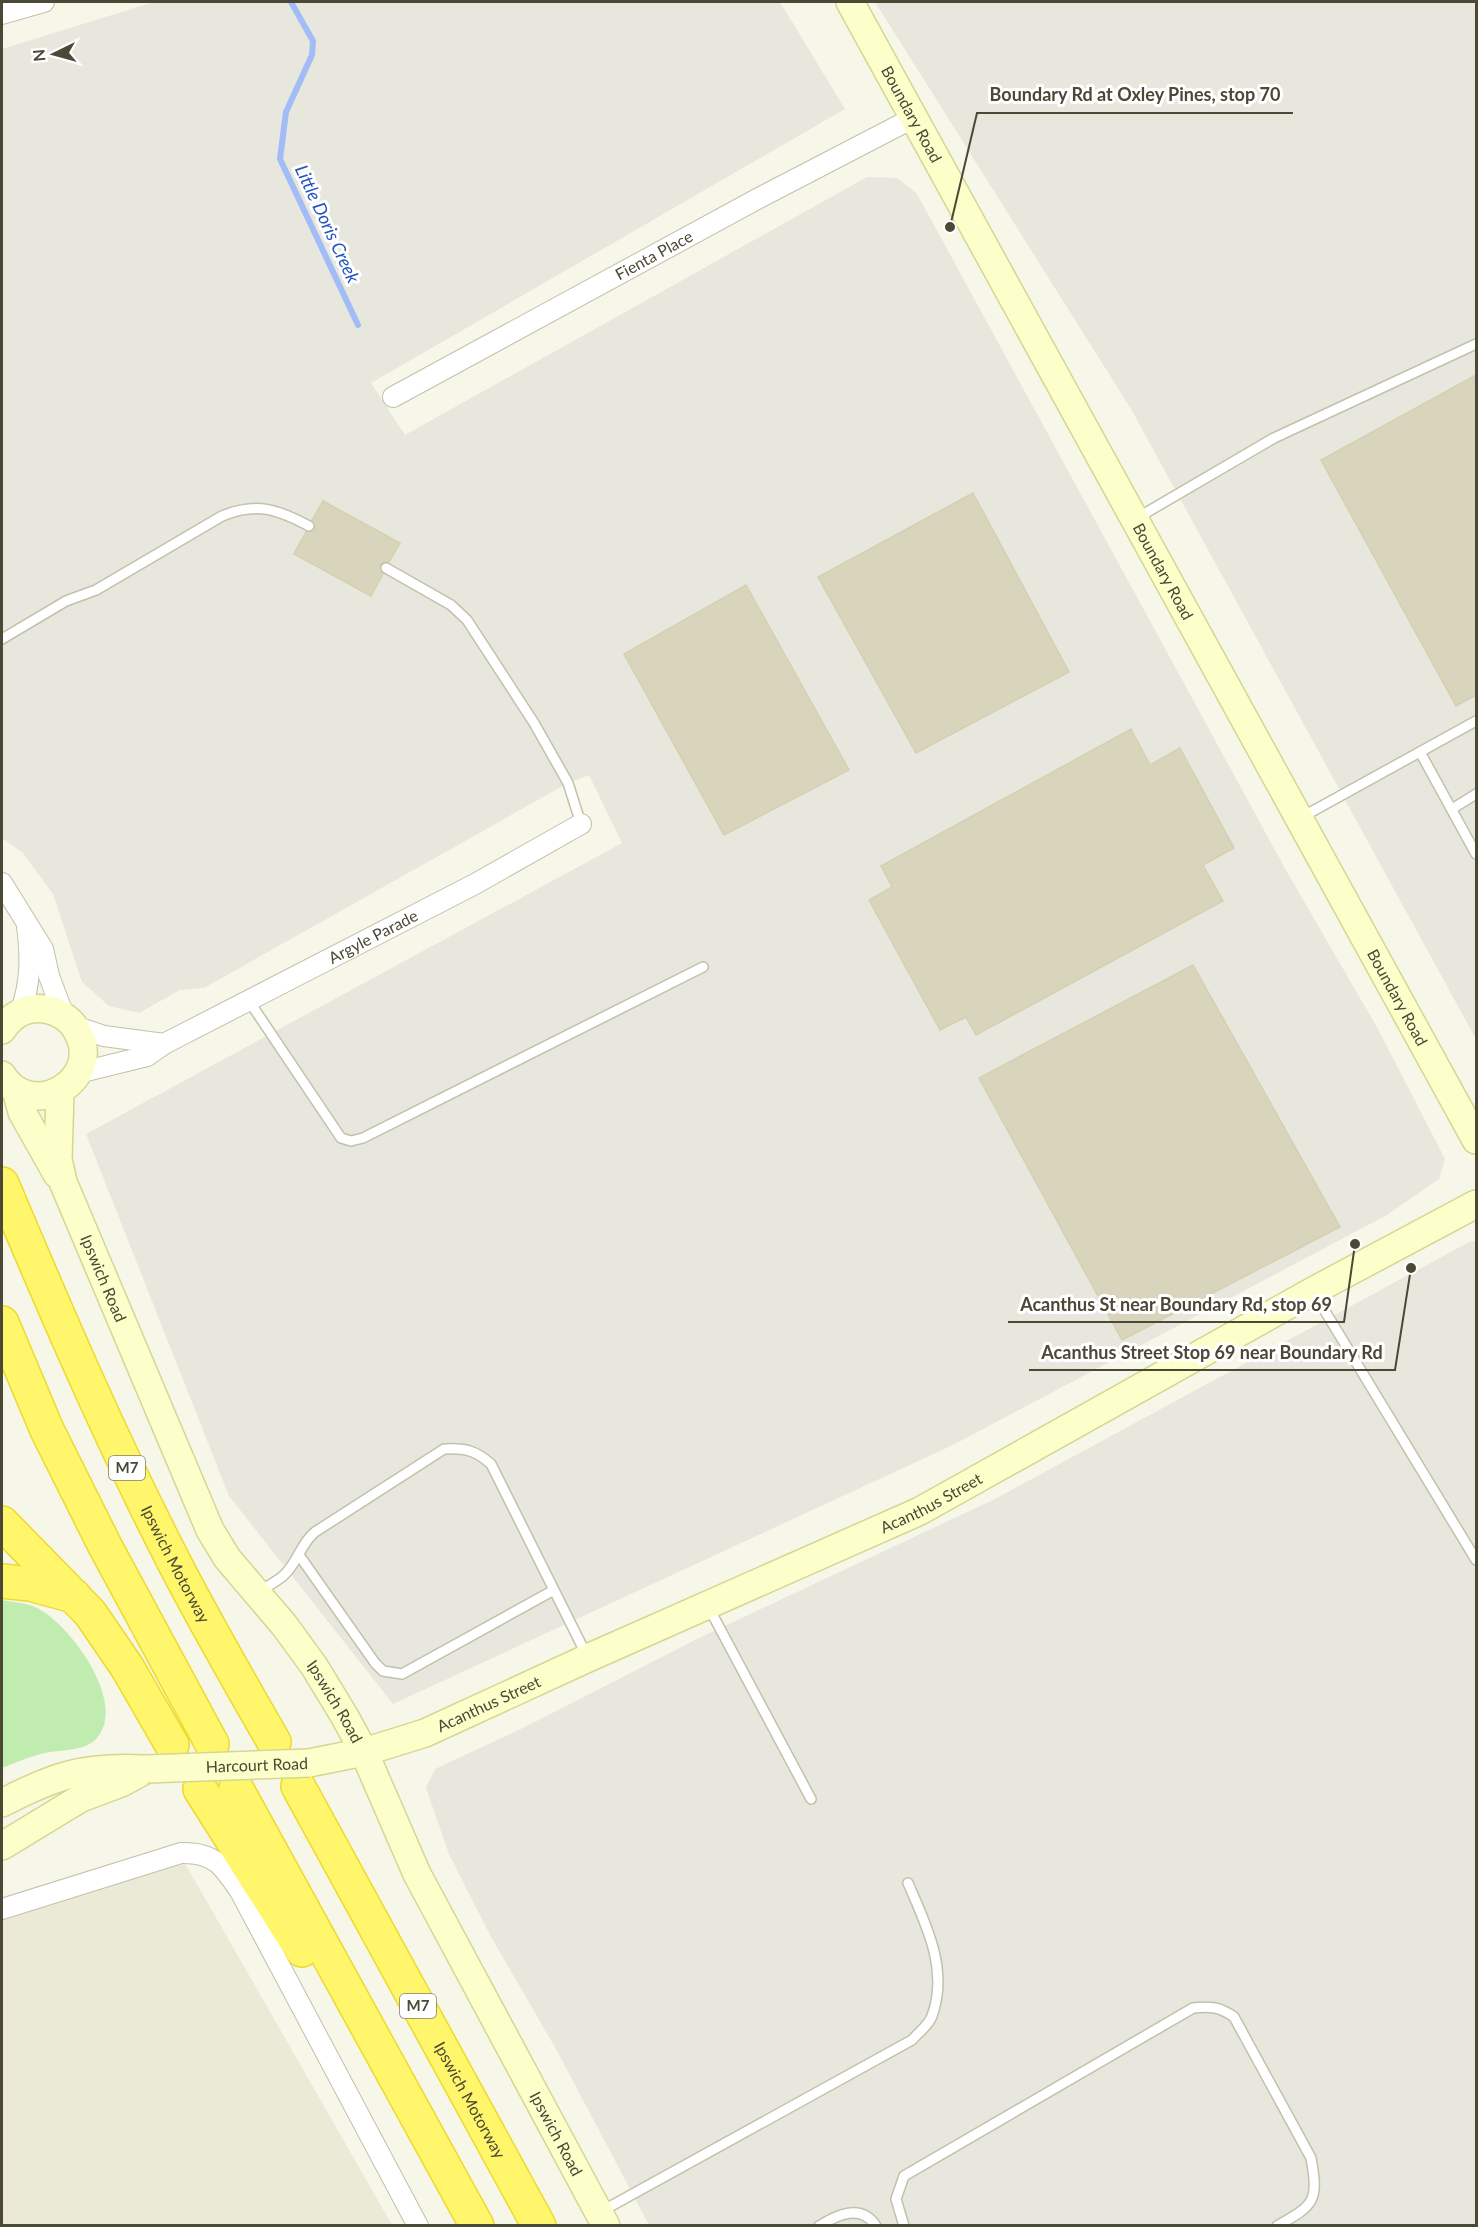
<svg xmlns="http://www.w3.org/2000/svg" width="1478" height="2227" viewBox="0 0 1478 2227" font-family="Lato,sans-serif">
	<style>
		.residential { fill: #eaead7 }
		.industrial { fill: #e8e7de }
		.green { fill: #c0edaf }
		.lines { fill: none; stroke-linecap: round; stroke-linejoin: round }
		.stream { stroke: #a1bcf7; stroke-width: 6 }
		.building { fill: #d9d5bd; stroke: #d4d0b0; stroke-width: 1.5 }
		.lane-casing { stroke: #c2c1ab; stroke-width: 12 }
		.street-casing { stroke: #c2c1ab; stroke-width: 22 }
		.secondary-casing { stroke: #d6d693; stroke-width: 30 }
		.highway-casing { stroke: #ecda2d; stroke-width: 36 }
		.lane { stroke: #fff; stroke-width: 9 }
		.street { stroke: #fff; stroke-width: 20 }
		.secondary { stroke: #fdffca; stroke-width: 27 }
		.highway { stroke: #fff66b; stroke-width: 33 }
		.secondary-bridge-casing { stroke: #d6d693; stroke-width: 30; stroke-linecap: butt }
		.secondary-bridge { stroke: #fdffca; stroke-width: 27 }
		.labels { text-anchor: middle; stroke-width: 6; stroke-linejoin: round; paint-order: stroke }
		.shield { fill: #fff; stroke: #817f72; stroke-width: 1.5 }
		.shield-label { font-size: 15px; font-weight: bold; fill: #4b4836 }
		.street-label { font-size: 16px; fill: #4b4836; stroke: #fff }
		.water-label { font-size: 18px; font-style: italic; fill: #2454c2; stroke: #fff }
		.leader { fill: none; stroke: #4b4836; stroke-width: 2 }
		.callout-dot { fill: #4b4836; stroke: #fff; stroke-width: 2 }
		.callout-label { font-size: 18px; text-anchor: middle; font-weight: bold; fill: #4b4836; stroke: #fff; stroke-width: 6; stroke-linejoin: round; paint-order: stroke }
	</style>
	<rect width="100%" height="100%" fill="#f6f6e9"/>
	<path class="residential" d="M183,1860L392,2225H2V1918Z"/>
	<path class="industrial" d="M154,2H780L845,109L371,383L405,435L867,177L897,178L917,194L1287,872L1378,1029L1445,1159L1439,1179L1387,1215L953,1445L393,1704L229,1496L86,1134L622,843L589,775L568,783L204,988L180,990L139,1013L109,1006L82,982L53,894L23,853L2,838V49Z
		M875,2H1476V1039L1131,409Z
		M1471,1241L1476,1242V2225H649L556,2049L490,1935L449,1854L426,1788L435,1769L523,1728L699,1638L995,1499Z"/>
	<path class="green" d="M2,1600C13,1602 27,1603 37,1608C70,1624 128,1703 97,1738C84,1752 63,1749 45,1753C30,1756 16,1763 2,1768Z"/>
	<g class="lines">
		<path class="stream" d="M291,2L313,41L312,55L286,112L280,159L358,325"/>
	</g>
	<path class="building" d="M1476,375V695L1456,706L1321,460Z
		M973,493L1069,672L916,753L818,577Z
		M323,501L400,543L389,562H383L380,565L383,574L371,596L294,554L306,532L315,530L312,520Z
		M746,585L849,770L724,835L624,654Z
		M1131,729L1150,765L1180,748L1234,848L1203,865L1223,901L976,1035L966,1017L940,1030L869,900L892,887L881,866Z
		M1193,965L1340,1227L1122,1340L979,1078Z"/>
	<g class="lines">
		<defs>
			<path id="lane" d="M1137,518L1274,438L1476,344
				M386,568L451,605L467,620L534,723L568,783L581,824
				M2,639L66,601L96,590L222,516C257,502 277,509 309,526
				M1420,752L1476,854
				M1452,809L1476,794
				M1302,817L1476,721
				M249,1001L341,1138L351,1141L363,1138L703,967
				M1314,1293L1476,1560
				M299,1555L375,1663L383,1671L402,1674L554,1590
				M258,1592C266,1587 276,1582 283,1576C298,1563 300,1544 315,1532L444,1449C465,1448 475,1450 491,1464L587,1656
				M709,1608L811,1799
				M602,2211L912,2040C918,2033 929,2025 932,2016C949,1969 926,1925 908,1883
				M819,2226C837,2215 861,2203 876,2226
				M904,2226L896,2199L904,2176L1193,2008C1211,2006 1220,2007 1234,2017L1311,2158C1319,2202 1314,2205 1277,2226"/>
			<g id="street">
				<path d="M2,14L44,2"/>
				<path id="s1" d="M393,397L759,198L915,117"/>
				<path d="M2,883L43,949L49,976L64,1016"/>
				<path d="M20,1013C31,983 31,958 27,926"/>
				<path d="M74,1026L104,1036L164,1044"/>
				<path id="s2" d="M78,1073L147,1056L164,1044L475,884L581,824"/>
				<path d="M2,1909L181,1853C215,1852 224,1867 241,1893L418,2226"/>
			</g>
			<g id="secondary">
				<path id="s3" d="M850,2L1476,1140"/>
				<path d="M2,1030C11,1016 26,1006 44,1009C58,1011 71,1019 77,1031C105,1080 31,1123 2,1075"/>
				<path d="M16,1090L22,1112L57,1174"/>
				<path id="s4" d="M60,1092L58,1159L63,1182L210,1530L227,1558L284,1625L314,1666L345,1717L364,1752L417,1874L606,2226"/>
				<path id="s5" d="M309,1763L364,1752L425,1733L588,1658L920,1511L1313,1291L1476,1204"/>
				<path d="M2,1803C54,1776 83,1766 143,1769"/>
				<path d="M2,1846L81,1798L121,1783L147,1769"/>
			</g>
			<g id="highway">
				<path id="s6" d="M2,1184C56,1312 111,1440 175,1564C206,1624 240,1683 274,1742"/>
				<path d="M2,1323L47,1430L105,1546L212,1744"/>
				<path d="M2,1523L90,1613L127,1667L172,1745"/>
				<path d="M2,1581L30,1584L74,1596"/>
				<path id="s7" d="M298,1786L539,2226"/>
				<path d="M236,1788L477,2226"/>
				<path d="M200,1789L302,1950"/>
			</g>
		</defs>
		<use href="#lane" class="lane-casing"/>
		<use href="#street" class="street-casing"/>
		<use href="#secondary" class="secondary-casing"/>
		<use href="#highway" class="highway-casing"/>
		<use href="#lane" class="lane"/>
		<use href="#street" class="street"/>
		<use href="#secondary" class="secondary"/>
		<use href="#highway" class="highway"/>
		<defs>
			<g id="secondary-bridge">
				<path id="s8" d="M147,1769L309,1763"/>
			</g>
		</defs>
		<use href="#secondary-bridge" class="secondary-bridge-casing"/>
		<use href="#secondary-bridge" class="secondary-bridge"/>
	</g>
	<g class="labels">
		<g class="shield">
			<rect x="109" y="1456" width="36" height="24" rx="4.5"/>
			<rect x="400" y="1994" width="36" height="24" rx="4.5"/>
		</g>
		<g class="shield-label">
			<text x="127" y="1473">M7</text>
			<text x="418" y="2011">M7</text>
		</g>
		<g class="street-label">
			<text dy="6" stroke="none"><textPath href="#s3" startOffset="128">Boundary Road</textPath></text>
			<text dy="6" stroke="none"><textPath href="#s1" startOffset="297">Fienta Place</textPath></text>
			<text dy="6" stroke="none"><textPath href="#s3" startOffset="650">Boundary Road</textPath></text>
			<text dy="6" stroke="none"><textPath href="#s2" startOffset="327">Argyle Parade</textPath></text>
			<text dy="6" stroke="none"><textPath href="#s3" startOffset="1136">Boundary Road</textPath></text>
			<text dy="6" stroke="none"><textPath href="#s4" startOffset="195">Ipswich Road</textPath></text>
			<text dy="6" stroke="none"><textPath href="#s5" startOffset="676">Acanthus Street</textPath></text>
			<text dy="6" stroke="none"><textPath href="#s6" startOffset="418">Ipswich Motorway</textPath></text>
			<text dy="6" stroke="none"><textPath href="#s4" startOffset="681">Ipswich Road</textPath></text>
			<text dy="6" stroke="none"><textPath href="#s5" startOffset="190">Acanthus Street</textPath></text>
			<text dy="6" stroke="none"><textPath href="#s8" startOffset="110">Harcourt Road</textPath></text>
			<text dy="6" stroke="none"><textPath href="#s7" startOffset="358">Ipswich Motorway</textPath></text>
			<text dy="6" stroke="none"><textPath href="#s4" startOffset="1167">Ipswich Road</textPath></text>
		</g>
		<g class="water-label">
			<text transform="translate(327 224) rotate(65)" y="6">Little Doris Creek</text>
		</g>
	</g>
	<path class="leader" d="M950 227L977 113H1293M1355 1244L1344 1322H1008M1411 1268L1395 1370H1029"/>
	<g class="callout-dot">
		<circle cx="950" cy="227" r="6"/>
		<circle cx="1355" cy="1244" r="6"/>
		<circle cx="1411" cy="1268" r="6"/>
	</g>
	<g class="callout-label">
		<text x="1135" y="101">Boundary Rd at Oxley Pines, stop 70</text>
		<text x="1176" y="1311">Acanthus St near Boundary Rd, stop 69</text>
		<text x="1212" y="1359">Acanthus Street Stop 69 near Boundary Rd</text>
	</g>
	<rect width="1478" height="2227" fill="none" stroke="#4b4836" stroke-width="6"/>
	<g transform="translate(54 54) rotate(265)" stroke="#ffffff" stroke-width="4.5" paint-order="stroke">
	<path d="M0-4.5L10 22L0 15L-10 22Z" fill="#4b4836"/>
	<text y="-9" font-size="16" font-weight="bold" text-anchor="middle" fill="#4b4836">N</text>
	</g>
</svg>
